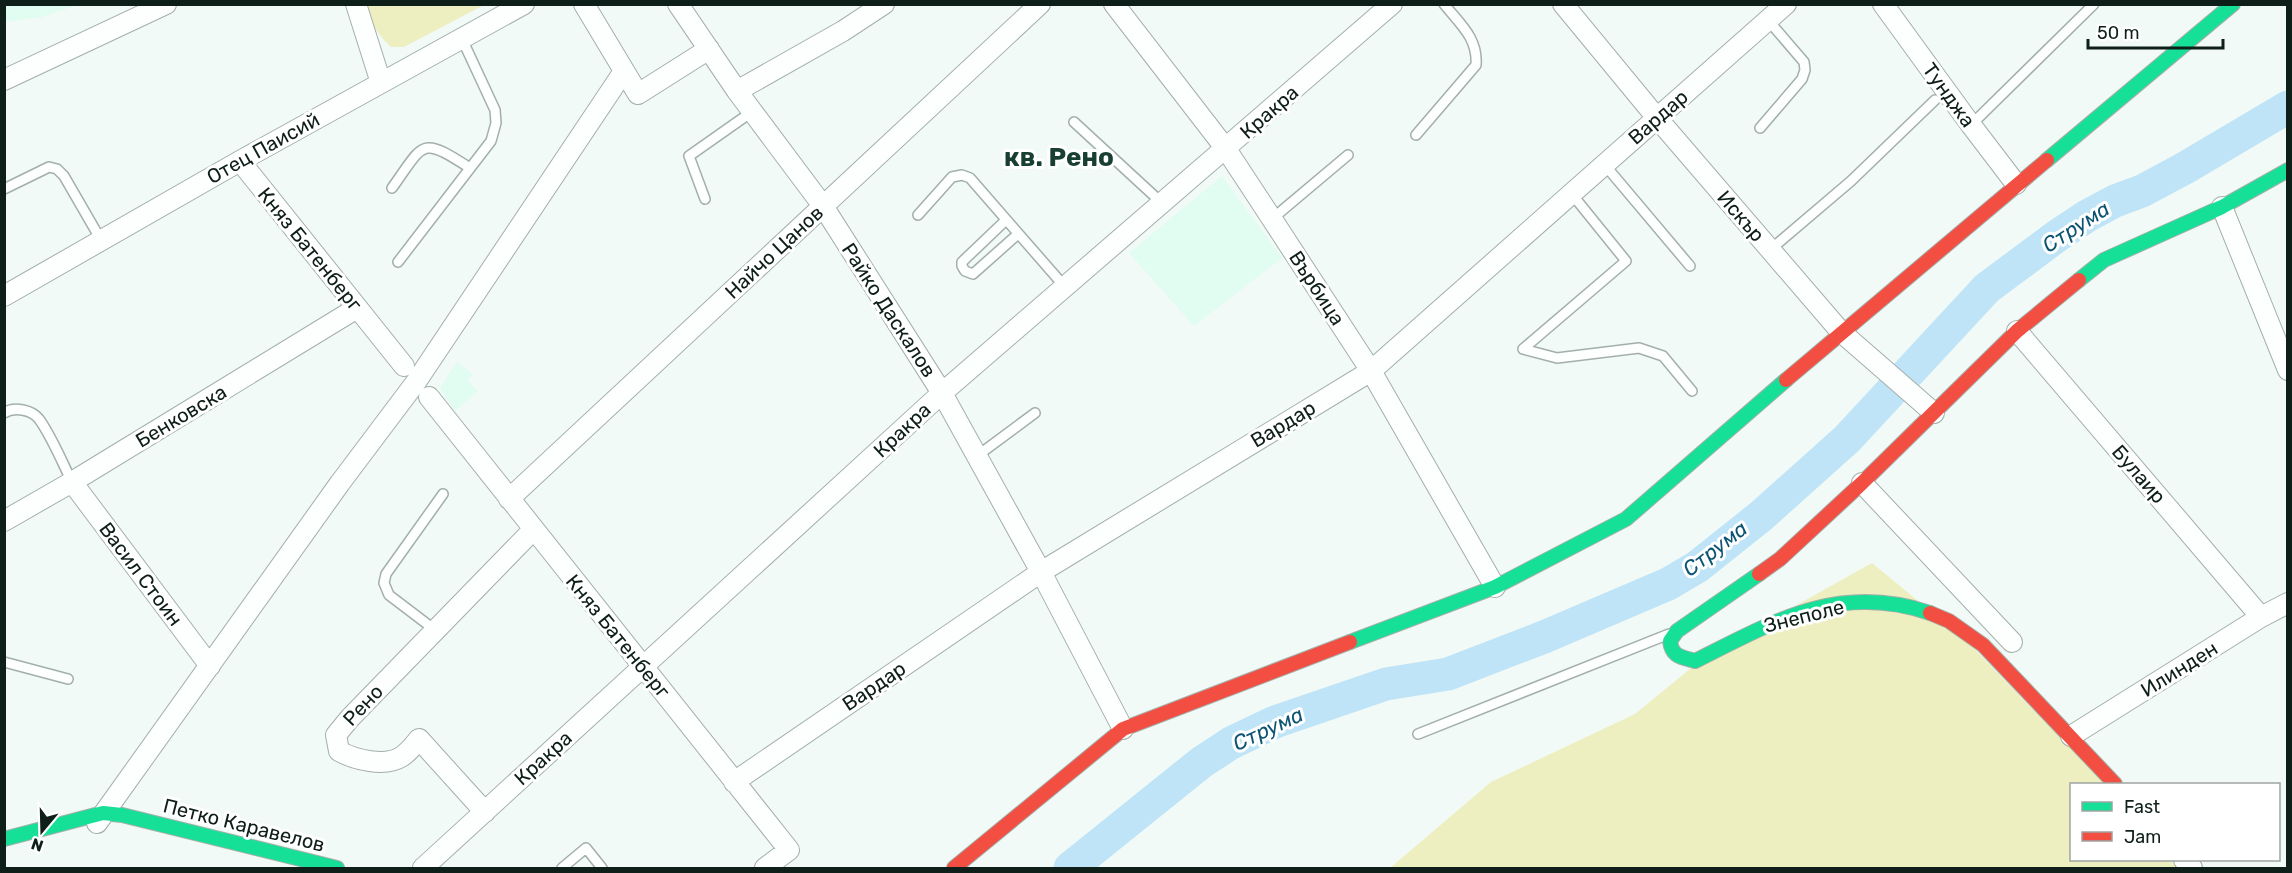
<svg xmlns="http://www.w3.org/2000/svg" width="2292" height="873" viewBox="0 0 2292 873" font-family="Rubik,sans-serif">
	<style>
		.built { fill: #e1fcf1 }
		.green { fill: #eeefc0 }
		.lines { fill: none; stroke-linecap: round; stroke-linejoin: round }
		.river { stroke: #bfe4f7; stroke-width: 33 }
		.lane-casing { stroke: #a3afaa; stroke-width: 12 }
		.street-casing { stroke: #a3afaa; stroke-width: 22 }
		.fast-casing { stroke: #a3afaa; stroke-width: 16 }
		.jam-casing { stroke: #a3afaa; stroke-width: 16 }
		.lane { stroke: #fdfefe; stroke-width: 9 }
		.street { stroke: #fdfefe; stroke-width: 20 }
		.fast { stroke: #16e098; stroke-width: 14 }
		.jam { stroke: #f24e42; stroke-width: 14 }
		.labels { text-anchor: middle; stroke-width: 6; stroke-linejoin: round; paint-order: stroke }
		.street-label { font-size: 20px; fill: #0e1e18; stroke: #fff }
		.water-label { font-size: 21px; font-style: italic; fill: #0c5474; stroke: #fff }
		.district-label { font-size: 26px; font-weight: bold; fill: #183f32; stroke: #fff }
	</style>
	<rect width="100%" height="100%" fill="#f1faf6"/>
	<path class="built" d="M4,5L5,4L77,5L42,17L5,22Z
		M1222,176L1282,258L1194,326L1129,253Z
		M457,362L473,374L468,381L478,391L455,411L440,388Z"/>
	<path class="green" d="M366,5H484L404,47H391C378,35 370,22 366,5Z
		M1872,563L1968,642L2105,784H2072V860H2170L2178,868H1390L1491,782L1635,714L1707,655Z"/>
	<g class="lines">
		<path class="river" d="M1070,868L1202,762L1231,743L1275,722L1386,684L1448,674L1544,637L1668,584L1697,567L1761,516L1847,439L1987,288L2057,236L2087,216L2115,201L2142,191L2185,168L2288,107"/>
		<defs>
			<path id="lane" d="M1074,122L1163,204
				M1971,125L2094,4
				M1760,128L1802,79L1805,70L1804,62L1768,20
				M1416,135L1476,65C1478,38 1460,24 1444,4
				M1604,164L1690,266
				M392,188C425,142 420,136 470,168
				M4,189L49,167L57,169L64,176L101,240
				M1571,193L1626,261L1523,349L1557,358L1639,348L1663,356L1692,391
				M705,199L689,156L753,111
				M918,215L952,177L962,175L970,178L1065,287
				M1272,219L1348,155
				M1006,220L962,262V266L965,271L973,274L1018,234
				M1770,250L1851,181L1935,100
				M398,262L491,141L496,123L495,110L462,39
				M4,413C14,406 32,410 39,419C52,437 62,462 72,482
				M977,456L1035,413
				M435,630L389,595L384,583L386,574L443,494
				M4,662L68,679
				M1418,734L1669,634
				M562,868L586,848L602,868"/>
			<path id="street" d="M356,4L381,83
				M584,4L638,94L709,49
				M678,4L737,91L823,206L942,393L1041,572L1123,729
				M1114,4L1226,149L1272,219L1371,371L1495,587
				M1563,4L1657,118L1841,332L1934,413
				M1883,4L1971,125L2016,184
				M4,80L166,4
				M737,91L843,31L884,4
				M240,161L404,366
				M2222,207L2288,370
				M4,296L240,161L524,4
				M2017,331L2261,617
				M429,397L789,850L765,868
				M72,482L210,666
				M1862,483L2012,642
				M509,499L1040,4
				M4,521L72,482L357,308
				M2071,736L2261,617L2288,603
				M734,782L1041,572L1371,371L1786,4
				M485,812L419,739C414,745 408,753 401,757C385,767 355,760 339,751L336,735L350,718L533,530
				M97,823L340,483L416,382L624,71
				M2184,860L2192,868
				M423,868L942,393L1392,4"/>
			<path id="fast" d="M2047,160L2233,4
				M2079,280L2104,260L2222,207L2288,170
				M1759,574L1677,631L1670,641C1672,657 1681,657 1695,661C1773,622 1839,582 1930,613
				M1350,642L1495,587L1626,519L1786,380
				M4,839L103,813L122,815L337,868"/>
			<path id="jam" d="M1786,380L2047,160
				M1759,574L1780,559L1862,483L2017,331L2079,280
				M1930,613L1949,621L1983,645L2115,784
				M954,868L1123,729L1350,642"/>
		</defs>
		<use href="#lane" class="lane-casing"/>
		<use href="#street" class="street-casing"/>
		<use href="#fast" class="fast-casing"/>
		<use href="#jam" class="jam-casing"/>
		<use href="#lane" class="lane"/>
		<use href="#street" class="street"/>
		<use href="#fast" class="fast"/>
		<use href="#jam" class="jam"/>
	</g>
	<g class="labels">
		<g class="street-label">
			<text transform="translate(1949 95) rotate(54)" y="7">Тунджа</text>
			<text transform="translate(1269 112) rotate(-41)" y="7">Кракра</text>
			<text transform="translate(1658 117) rotate(-41)" y="7">Вардар</text>
			<text transform="translate(263 148) rotate(-29)" y="7">Отец Паисий</text>
			<text transform="translate(1741 216) rotate(49)" y="7">Искър</text>
			<text transform="translate(310 249) rotate(51)" y="7">Княз Батенберг</text>
			<text transform="translate(774 252) rotate(-43)" y="7">Найчо Цанов</text>
			<text transform="translate(1317 288) rotate(57)" y="7">Върбица</text>
			<text transform="translate(889 310) rotate(57)" y="7">Райко Даскалов</text>
			<text transform="translate(181 416) rotate(-31)" y="7">Бенковска</text>
			<text transform="translate(1283 424) rotate(-31)" y="7">Вардар</text>
			<text transform="translate(902 430) rotate(-43)" y="7">Кракра</text>
			<text transform="translate(2139 474) rotate(49)" y="7">Булаир</text>
			<text transform="translate(141 574) rotate(53)" y="7">Васил Стоин</text>
			<text transform="translate(1804 616) rotate(-14)" y="7">Знеполе</text>
			<text transform="translate(618 636) rotate(51)" y="7">Княз Батенберг</text>
			<text transform="translate(2179 669) rotate(-32)" y="7">Илинден</text>
			<text transform="translate(874 686) rotate(-34)" y="7">Вардар</text>
			<text transform="translate(363 705) rotate(-47)" y="7">Рено</text>
			<text transform="translate(543 758) rotate(-42)" y="7">Кракра</text>
			<text transform="translate(244 825) rotate(14)" y="7">Петко Каравелов</text>
		</g>
		<g class="water-label">
			<text transform="translate(2076 227) rotate(-33)" y="7">Струма</text>
			<text transform="translate(1715 549) rotate(-38)" y="7">Струма</text>
			<text transform="translate(1268 729) rotate(-25)" y="7">Струма</text>
		</g>
		<g class="district-label">
			<text x="1059" y="166">кв. Рено</text>
		</g>
	</g>
	<rect width="2292" height="873" fill="none" stroke="#0e1e18" stroke-width="12"/>
	<rect x="2070" y="783" width="210" height="78" fill="#ffffff" stroke="#9fa5a3" stroke-width="1.5"/>
	<rect x="2082" y="802" width="30" height="9" fill="#16e098" stroke="#9fa5a3" stroke-width="1.5"/>
	<text x="2124" y="813" font-size="18" fill="#0e1e18">Fast</text>
	<rect x="2082" y="832" width="30" height="9" fill="#f24e42" stroke="#9fa5a3" stroke-width="1.5"/>
	<text x="2124" y="843" font-size="18" fill="#0e1e18">Jam</text>
	<g transform="translate(42 831) rotate(199)" stroke="#ffffff" stroke-width="4.5" paint-order="stroke">
	<path d="M0-4.5L10 22L0 15L-10 22Z" fill="#0e1e18"/>
	<text y="-9" font-size="16" font-weight="bold" text-anchor="middle" fill="#0e1e18">N</text>
	</g>
	<path d="M2088 39v9h135v-9" fill="none" stroke="#0e1e18" stroke-width="3"/>
	<text x="2097" y="39" font-size="18" fill="#0e1e18" stroke="#ffffff" stroke-width="4.5" paint-order="stroke">50 m</text>
</svg>
